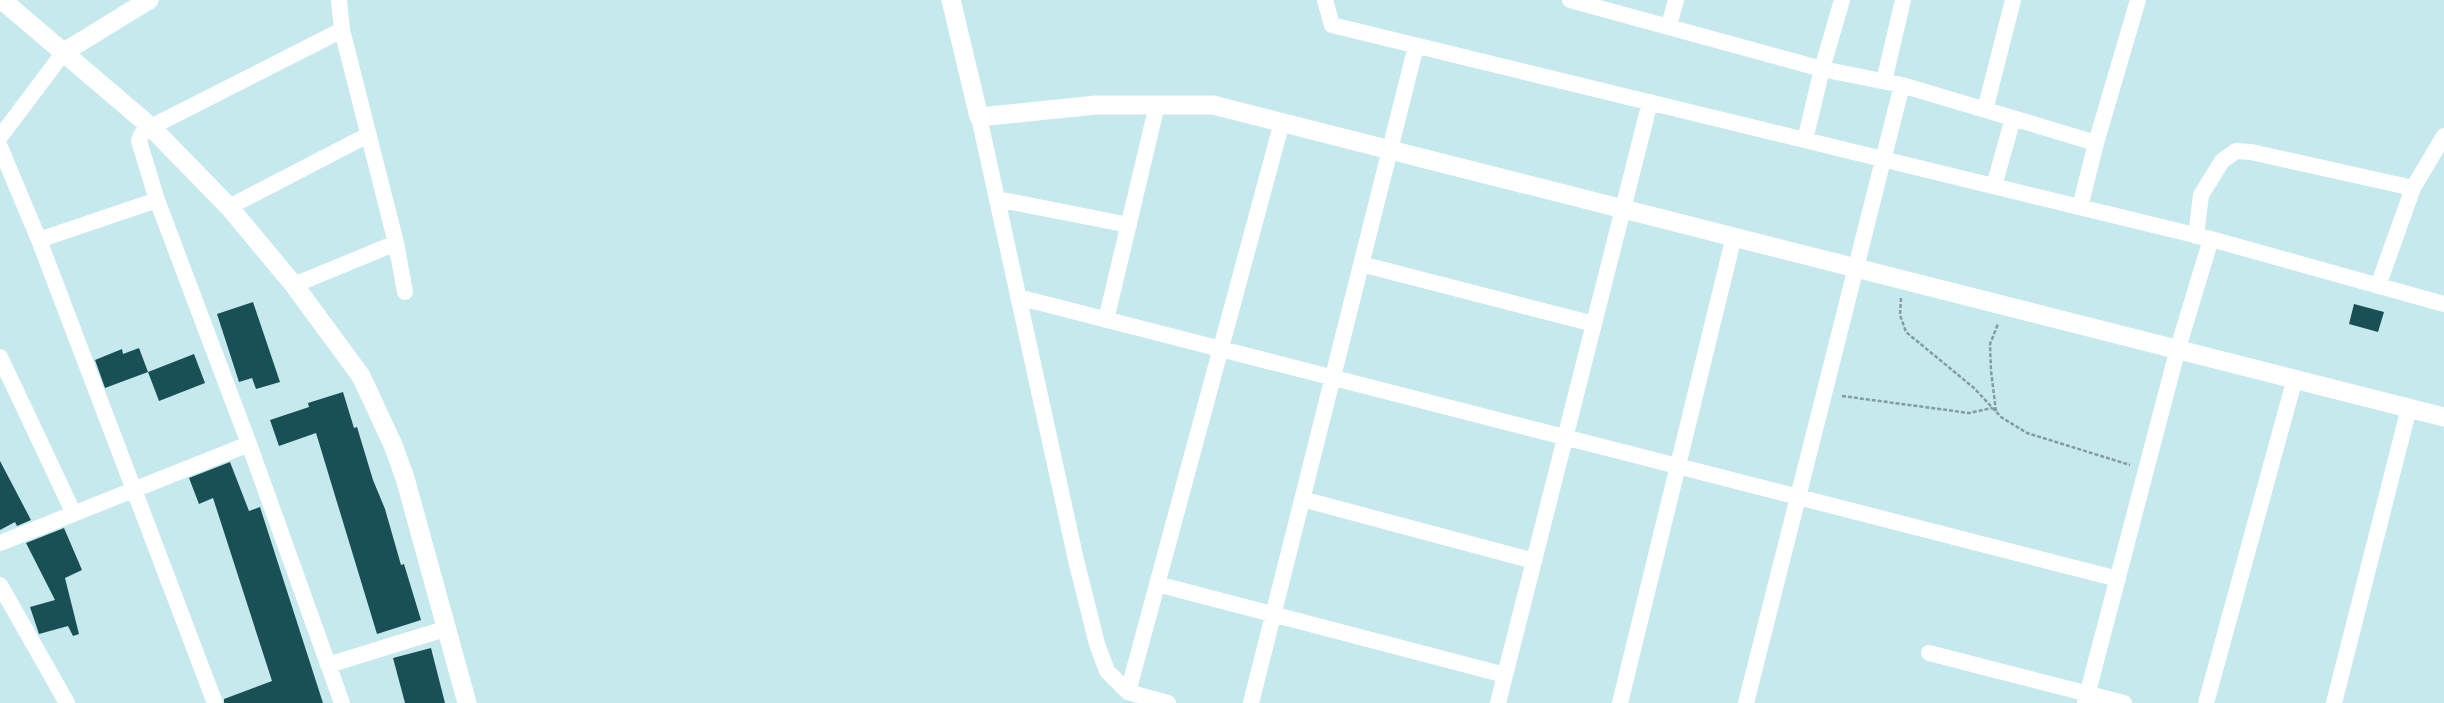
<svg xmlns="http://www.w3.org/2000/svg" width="2444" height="703" viewBox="0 0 2444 703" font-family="'Open Sans',sans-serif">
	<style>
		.building { fill: #195055 }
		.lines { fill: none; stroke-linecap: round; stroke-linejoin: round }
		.path { stroke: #829c9f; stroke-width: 2.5; stroke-dasharray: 4 2; stroke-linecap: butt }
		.minor { stroke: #fff; stroke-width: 16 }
		.tertiary { stroke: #fff; stroke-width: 19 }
	</style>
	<rect width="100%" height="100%" fill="#c6e9ed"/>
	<path class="building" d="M253,302L280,382L256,389L252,378L239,382L217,314Z
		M2354,304L2384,312L2378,332L2349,324Z
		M139,348L148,372L105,388L95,360L122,349L123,354Z
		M194,354L205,383L159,401L148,372Z
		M343,392L354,428L357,427L373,480L385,509L401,565L404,564L421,620L377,634L316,433L279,446L270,420L309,407L308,403Z
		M0,461L31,520L17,526L15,522L0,530Z
		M230,462L249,511L260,507L323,703H224V699L272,681L213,498L199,504L189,478Z
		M64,528L82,570L65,578L79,634L73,636L68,626L39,634L30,607L55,600L26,543Z
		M431,648L445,703H405L393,658Z"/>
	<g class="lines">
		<path class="path" d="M1901,298L1900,315L1906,332L1974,388L2001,417L2027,433L2130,465
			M1842,396L1969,413L1992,408
			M1996,411L1991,371L1990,344L1998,324"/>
		<path class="minor" d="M339,0L342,30L396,243L405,292
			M1325,0L1332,25L2211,239L2444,304
			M1570,0L1822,69L1902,85L2096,143
			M1669,25L1676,0
			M342,30L151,127L141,135L139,141L157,200L249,444L342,703
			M1884,81L1903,0
			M1985,110L2013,0
			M979,117L1076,560L1097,644L1107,671L1128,692L1168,703
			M0,137L64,52
			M1805,140L1822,69L1842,0
			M0,147L39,240L215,703
			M1994,186L2013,118
			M997,199L1129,225
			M229,207L368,135
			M2080,207L2096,143L2138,0
			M2196,236L2201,195L2222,161L2236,151L2251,152L2413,188
			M39,240L157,200
			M1361,264L1594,324
			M294,285L396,243
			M2378,286L2413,188L2444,136
			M1018,297L2118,579
			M1106,320L1157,105
			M0,357L74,514
			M1302,499L1534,561
			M0,543L249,444
			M1157,584L1505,675
			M0,585L67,703
			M1929,653L2124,703
			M328,665L448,628
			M1128,692L1282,122
			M1251,703L1416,46
			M1498,703L1650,102
			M1620,703L1734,236
			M1746,703L1902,85
			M2085,703L2178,348L2211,239
			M2206,703L2295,378
			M2334,703L2409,408"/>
		<path class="tertiary" d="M2,0L151,127L229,207L294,285L361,376L393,445L405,478L467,703
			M951,0L979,117L1096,105H1213L2444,417
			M64,52L149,0"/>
	</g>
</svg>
